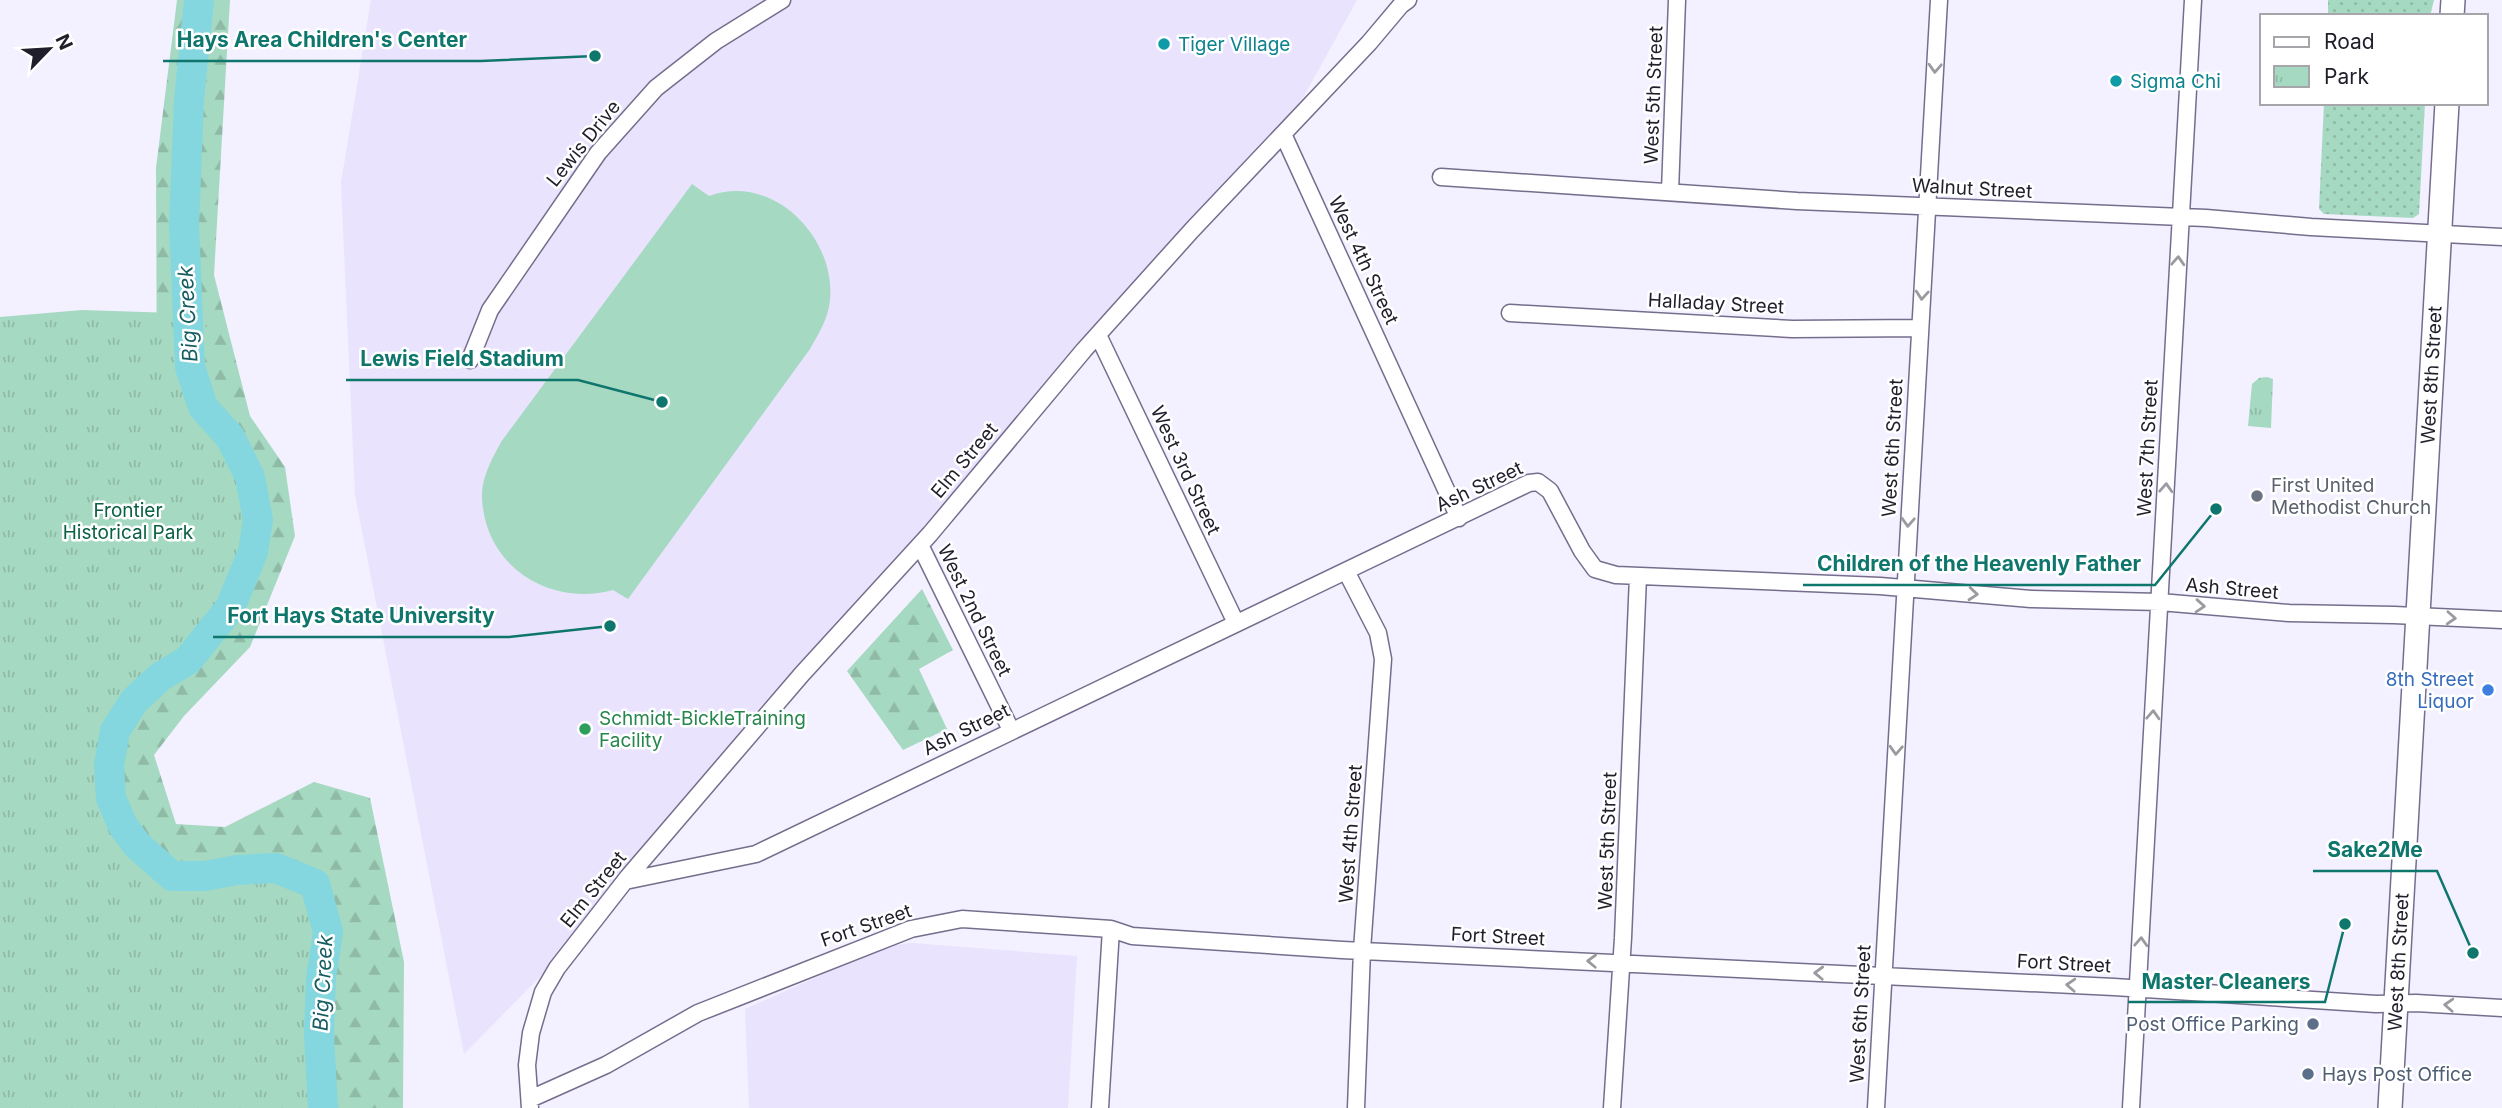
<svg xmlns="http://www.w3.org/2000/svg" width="2502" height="1108" viewBox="0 0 2502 1108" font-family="Inter,sans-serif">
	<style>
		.built { fill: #e9e3fd }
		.grass { fill: url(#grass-dots) }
		.forest { fill: url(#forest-firs) }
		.park { fill: url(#park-tufts) }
		.pitch { fill: #a6d9c1 }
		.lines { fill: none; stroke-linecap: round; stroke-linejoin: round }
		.river { stroke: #84d7de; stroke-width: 30 }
		.minor-casing { stroke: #766d8d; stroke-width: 19 }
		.secondary-casing { stroke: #766d8d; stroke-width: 26 }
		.minor { stroke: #fff; stroke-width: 16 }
		.secondary { stroke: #fff; stroke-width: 23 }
		.oneway { stroke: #9b9aa0 }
		.culture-dot { fill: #0f9aa8; stroke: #fff; stroke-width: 2.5 }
		.worship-dot { fill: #6b7280; stroke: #fff; stroke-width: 2.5 }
		.shop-dot { fill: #3f7fe0; stroke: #fff; stroke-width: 2.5 }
		.leisure-dot { fill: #2e9e5b; stroke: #fff; stroke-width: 2.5 }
		.service-dot { fill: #5c6f8a; stroke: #fff; stroke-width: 2.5 }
		.labels { text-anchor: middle; stroke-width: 5; stroke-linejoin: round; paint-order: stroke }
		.culture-label { font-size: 19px; fill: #0d838f; stroke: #fff; text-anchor: start }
		.street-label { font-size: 19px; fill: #211e2b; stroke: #fff }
		.worship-label { font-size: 19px; fill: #5b616d; stroke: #fff; text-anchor: start }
		.park-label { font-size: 19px; fill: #0a6043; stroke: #fff }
		.shop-label { font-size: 19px; fill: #366cbe; stroke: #fff; text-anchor: end }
		.leisure-label { font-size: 19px; fill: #27864d; stroke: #fff; text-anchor: start }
		.service-label { font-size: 19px; fill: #4e5e75; stroke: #fff; text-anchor: end }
		.water-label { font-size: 21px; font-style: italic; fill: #155c61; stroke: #fff }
		.leader { fill: none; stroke: #0f766e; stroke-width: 2.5 }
		.callout-dot { fill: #0f766e; stroke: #fff; stroke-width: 2.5 }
		.callout-label { font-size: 21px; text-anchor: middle; font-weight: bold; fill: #0f766e; stroke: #fff; stroke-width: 5; stroke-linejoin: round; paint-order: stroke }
	</style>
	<defs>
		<pattern id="grass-dots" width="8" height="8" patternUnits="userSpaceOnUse" patternTransform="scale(1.75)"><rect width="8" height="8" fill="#a6d9c1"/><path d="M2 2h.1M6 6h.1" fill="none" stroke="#8fbaa6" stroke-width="1.8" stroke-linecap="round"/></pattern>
		<pattern id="forest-firs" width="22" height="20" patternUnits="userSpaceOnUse" patternTransform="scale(1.75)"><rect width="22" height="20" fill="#a6d9c1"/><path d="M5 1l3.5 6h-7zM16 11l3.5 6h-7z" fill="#8fbaa6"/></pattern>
		<pattern id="park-tufts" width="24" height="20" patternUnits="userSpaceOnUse" patternTransform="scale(1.75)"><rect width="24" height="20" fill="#a6d9c1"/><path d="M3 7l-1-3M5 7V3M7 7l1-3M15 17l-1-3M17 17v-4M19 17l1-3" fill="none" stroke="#8fbaa6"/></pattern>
	</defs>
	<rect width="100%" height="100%" fill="#f3f0ff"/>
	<path class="built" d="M371,0H1357L1283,134L944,505L733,747L589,927L464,1054L355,495L341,183Z
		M912,943L1077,956L1068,1108H749L745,1009L886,946Z"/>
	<path class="grass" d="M2328,0H2434L2430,16H2328Z
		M2324,103H2425L2419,214L2413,218L2324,214L2319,209Z"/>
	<path class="forest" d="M177,0H230L214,275L250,416L285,467L295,536L250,647L184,716L154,755L176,824L225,827L314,782L370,798L404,962L403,1108H286L0,850L157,416L156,168Z
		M922,589L953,650L919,669L947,729L903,750L847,671Z"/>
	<path class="park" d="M82,310L206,314L203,407L230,437L250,477L258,520L253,552L230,608L188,660L160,677L134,701L115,731L109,765L111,798L123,826L137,845L172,876H205L237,870L276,868L315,884L328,932L321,978L319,1035L323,1108H0V317Z
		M2267,377L2273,379L2271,428L2248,426L2252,384L2259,378Z"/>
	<path class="pitch" d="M692,184L709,196C772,172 836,237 830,300C828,319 819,333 810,349L628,599L613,590C550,607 485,567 482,498C481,478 492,459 501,442Z"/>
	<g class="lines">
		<path class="river" d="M199,0L189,100L184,225L190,367L203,407L230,437L250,477L258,520L253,552L230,608L188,660L160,677L134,701L115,731L109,765L111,798L123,826L137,845L172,876H205L237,870L276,868L315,884L328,932L321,978L319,1035L323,1108"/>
		<defs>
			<path id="minor" d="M1283,134L1459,518
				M1441,177L1797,201L2206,218L2311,227L2502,237
				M1670,192L1677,0
				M1510,313L1792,329L1920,328
				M1098,335L1236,623
				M470,360L490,310L598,153L656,88L716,41L782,0
				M920,545L1011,730
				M1346,571L1378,633L1383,659L1362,950L1356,1108
				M625,881L756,854L1529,483L1538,482L1550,491L1582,551L1595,569L1616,575L1880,586L2031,599L2160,602L2289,613L2394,615L2502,620
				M530,1099L606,1065L698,1013L911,929L962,919L1111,929L1132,936L1342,950L2114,987L2376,1004L2416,1003L2502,1008
				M530,1108L527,1065L531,1033L543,992L557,968L628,877L802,674L930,534L1084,350L1192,230L1369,43L1401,5L1408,0
				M1100,1108L1111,929
				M1612,1108L1623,938L1638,576
				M1876,1108L1939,0
				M2131,1108L2193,0"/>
			<path id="secondary" d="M2452,16L2453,0
				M2390,1108L2447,103"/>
		</defs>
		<use href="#minor" class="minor-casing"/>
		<use href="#secondary" class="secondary-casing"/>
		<use href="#minor" class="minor"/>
		<use href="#secondary" class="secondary"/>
	</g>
	<defs><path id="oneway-chevron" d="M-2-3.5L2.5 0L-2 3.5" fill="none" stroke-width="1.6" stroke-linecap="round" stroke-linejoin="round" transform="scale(1.75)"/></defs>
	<g class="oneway">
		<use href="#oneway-chevron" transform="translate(1935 68) rotate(93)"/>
		<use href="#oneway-chevron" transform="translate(2178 261) rotate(-87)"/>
		<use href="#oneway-chevron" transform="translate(1922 295) rotate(94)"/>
		<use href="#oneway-chevron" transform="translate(2166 488) rotate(-87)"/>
		<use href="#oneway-chevron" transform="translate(1908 522) rotate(93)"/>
		<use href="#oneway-chevron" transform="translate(1973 594) rotate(5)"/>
		<use href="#oneway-chevron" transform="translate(2200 606) rotate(4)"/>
		<use href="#oneway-chevron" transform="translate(2451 618) rotate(3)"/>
		<use href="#oneway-chevron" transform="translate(2153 715) rotate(-87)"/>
		<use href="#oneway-chevron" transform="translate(1896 750) rotate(93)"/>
		<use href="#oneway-chevron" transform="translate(2141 942) rotate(-87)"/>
		<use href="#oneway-chevron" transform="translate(1592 961) rotate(-178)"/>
		<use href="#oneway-chevron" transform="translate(1819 973) rotate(-178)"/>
		<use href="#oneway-chevron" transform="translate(2071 985) rotate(-177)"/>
		<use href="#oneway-chevron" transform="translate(2449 1005) rotate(-177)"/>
	</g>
	<g class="culture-dot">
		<circle cx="1164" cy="44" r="7"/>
		<circle cx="2116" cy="81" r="7"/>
	</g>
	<circle class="worship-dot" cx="2257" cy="496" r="7"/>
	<circle class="shop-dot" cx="2488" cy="690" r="7"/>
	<circle class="leisure-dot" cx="585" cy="729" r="7"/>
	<g class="service-dot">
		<circle cx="2313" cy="1024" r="7"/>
		<circle cx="2308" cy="1074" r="7"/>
	</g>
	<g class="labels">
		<g class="culture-label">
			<text x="1178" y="51">Tiger Village</text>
			<text x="2130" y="88">Sigma Chi</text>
		</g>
		<g class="street-label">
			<text transform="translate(1653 95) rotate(-88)" y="7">West 5th Street</text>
			<text transform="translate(583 143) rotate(-51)" y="7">Lewis Drive</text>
			<text transform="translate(1972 188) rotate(3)" y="7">Walnut Street</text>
			<text transform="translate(1364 260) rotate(65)" y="7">West 4th Street</text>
			<text transform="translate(1716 303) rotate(3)" y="7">Halladay Street</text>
			<text transform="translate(2431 375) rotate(-87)" y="7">West 8th Street</text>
			<text transform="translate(1892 448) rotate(-87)" y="7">West 6th Street</text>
			<text transform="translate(2147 448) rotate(-87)" y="7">West 7th Street</text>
			<text transform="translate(964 460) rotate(-50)" y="7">Elm Street</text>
			<text transform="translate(1186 470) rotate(65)" y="7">West 3rd Street</text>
			<text transform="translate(1479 486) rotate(-25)" y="7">Ash Street</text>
			<text transform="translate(2232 588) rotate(5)" y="7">Ash Street</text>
			<text transform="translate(975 610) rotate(64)" y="7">West 2nd Street</text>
			<text transform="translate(966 729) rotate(-26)" y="7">Ash Street</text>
			<text transform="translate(1350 834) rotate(-86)" y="7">West 4th Street</text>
			<text transform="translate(1607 841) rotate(-88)" y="7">West 5th Street</text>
			<text transform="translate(593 889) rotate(-51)" y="7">Elm Street</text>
			<text transform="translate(866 925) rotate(-19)" y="7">Fort Street</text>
			<text transform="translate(1498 936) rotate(3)" y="7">Fort Street</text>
			<text transform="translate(2398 962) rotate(-87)" y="7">West 8th Street</text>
			<text transform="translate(2064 963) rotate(3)" y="7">Fort Street</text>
			<text transform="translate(1860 1014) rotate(-87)" y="7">West 6th Street</text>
		</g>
		<g class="worship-label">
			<text x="2271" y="492">First United<tspan x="2271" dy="22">Methodist Church</tspan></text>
		</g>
		<g class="park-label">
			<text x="128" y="517">Frontier<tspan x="128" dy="22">Historical Park</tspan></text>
		</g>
		<g class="shop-label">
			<text x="2474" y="686">8th Street<tspan x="2474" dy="22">Liquor</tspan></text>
		</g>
		<g class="leisure-label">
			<text x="599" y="725">Schmidt-BickleTraining<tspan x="599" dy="22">Facility</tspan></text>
		</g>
		<g class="service-label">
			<text x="2299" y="1031">Post Office Parking</text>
			<text x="2322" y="1081" text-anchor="start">Hays Post Office</text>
		</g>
		<g class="water-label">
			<text transform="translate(188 314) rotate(-93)" y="7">Big Creek</text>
			<text transform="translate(323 983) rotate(-87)" y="7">Big Creek</text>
		</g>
	</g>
	<path class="leader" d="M595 56L481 61H163M662 402L578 380H346M2216 509L2155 585H1803M610 626L509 637H213M2473 953L2437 871H2313M2345 924L2325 1002H2128"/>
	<g class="callout-dot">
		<circle cx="595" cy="56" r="7"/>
		<circle cx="662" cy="402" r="7"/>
		<circle cx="2216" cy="509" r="7"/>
		<circle cx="610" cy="626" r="7"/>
		<circle cx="2473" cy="953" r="7"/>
		<circle cx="2345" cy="924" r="7"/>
	</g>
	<g class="callout-label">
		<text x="322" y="47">Hays Area Children's Center</text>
		<text x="462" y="366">Lewis Field Stadium</text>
		<text x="1979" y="571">Children of the Heavenly Father</text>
		<text x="361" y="623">Fort Hays State University</text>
		<text x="2375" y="857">Sake2Me</text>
		<text x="2226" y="989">Master Cleaners</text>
	</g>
	<rect x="2260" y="14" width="228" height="91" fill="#ffffff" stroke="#a6a5aa" stroke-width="2"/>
	<rect x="2274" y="37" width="35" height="10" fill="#ffffff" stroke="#a6a5aa" stroke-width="2"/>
	<text x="2324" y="49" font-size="21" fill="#211e2b">Road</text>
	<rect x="2274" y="66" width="35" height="21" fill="url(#park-tufts)" stroke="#a6a5aa" stroke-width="2"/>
	<text x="2324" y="84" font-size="21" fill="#211e2b">Park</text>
	<g transform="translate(49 49) rotate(65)" stroke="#ffffff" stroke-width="5" paint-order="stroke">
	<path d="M0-5L12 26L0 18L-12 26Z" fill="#211e2b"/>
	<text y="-10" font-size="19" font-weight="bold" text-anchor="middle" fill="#211e2b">N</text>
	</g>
</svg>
